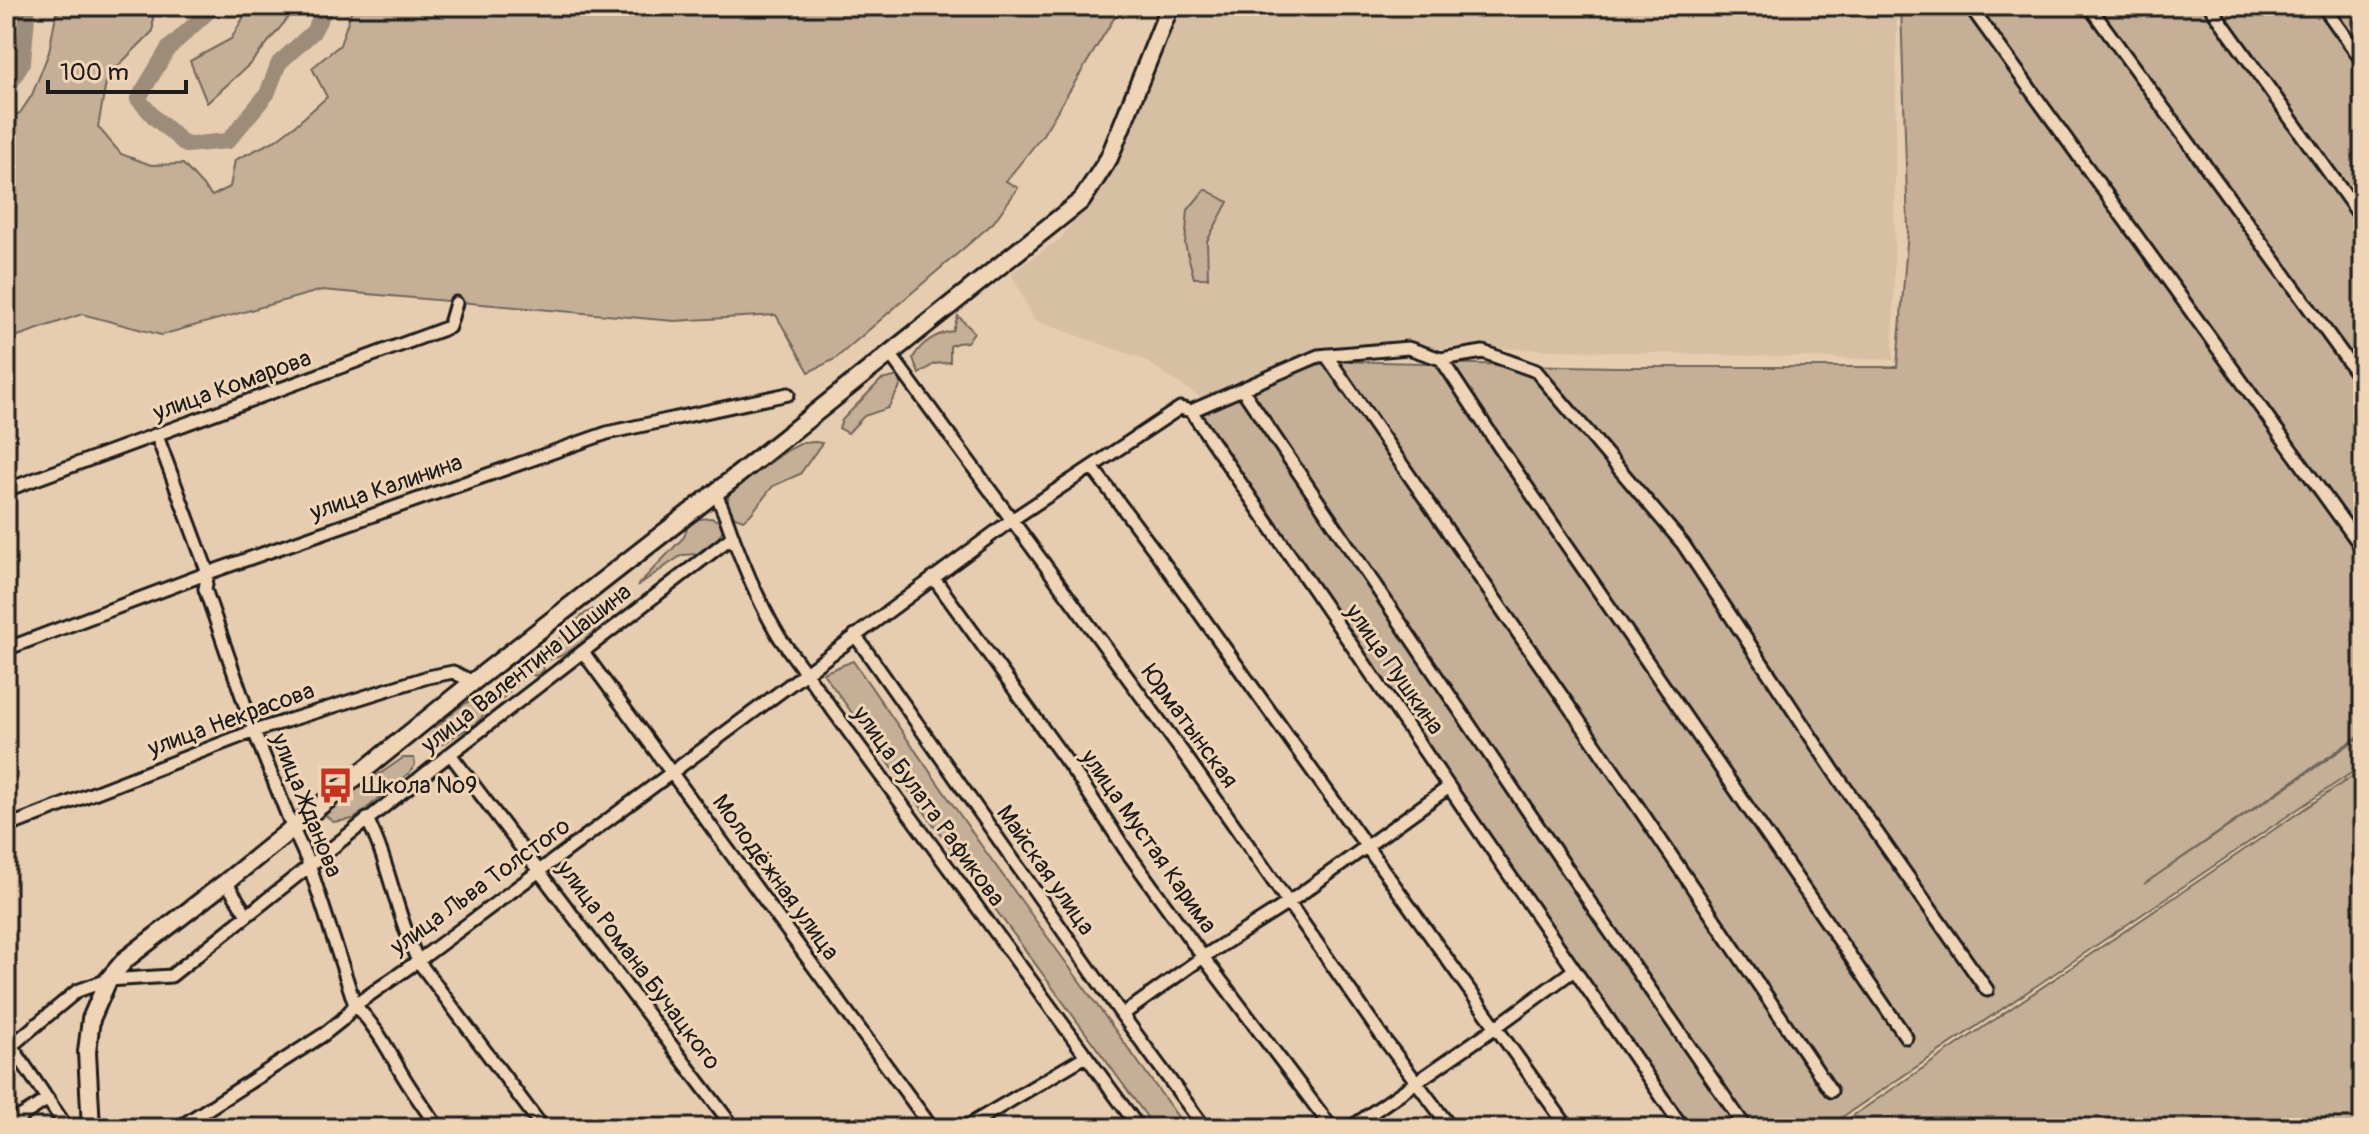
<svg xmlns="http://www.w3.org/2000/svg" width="2369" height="1134" viewBox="0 0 2369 1134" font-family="Pangolin,sans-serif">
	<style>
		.built { fill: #d7bfa4 }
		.green { fill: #c5b097; stroke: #70665a; stroke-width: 2 }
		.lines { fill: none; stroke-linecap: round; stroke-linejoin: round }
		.river { stroke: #9c8c79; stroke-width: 16 }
		.street-casing { stroke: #1c1c1c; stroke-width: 17 }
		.secondary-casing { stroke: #1c1c1c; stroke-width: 22 }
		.street { stroke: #efd4b6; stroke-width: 11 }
		.secondary { stroke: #efd4b6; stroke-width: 16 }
		.labels { text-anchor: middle; stroke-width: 6; stroke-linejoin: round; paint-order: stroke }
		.street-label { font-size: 24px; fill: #1c1c1c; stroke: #efd4b6 }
		.poi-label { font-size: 24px; fill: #1c1c1c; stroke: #efd4b6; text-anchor: start }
	</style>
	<rect width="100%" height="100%" fill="#e7cdb0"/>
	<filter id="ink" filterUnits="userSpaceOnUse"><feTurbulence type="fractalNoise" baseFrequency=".0125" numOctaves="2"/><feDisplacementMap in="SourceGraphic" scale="16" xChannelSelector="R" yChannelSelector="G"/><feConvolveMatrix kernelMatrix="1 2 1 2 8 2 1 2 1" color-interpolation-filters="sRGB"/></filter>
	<g filter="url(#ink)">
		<path class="built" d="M1178,6H1897L1893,360L1455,347L1325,357L1201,398L1143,359L1034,320L1011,273L1060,239L1116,159Z"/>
		<path class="green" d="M66,6H153V31L107,77L98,127L121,154L151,165L183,164L212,196L230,187L235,160L276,140L298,123L327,97L312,68L340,45L353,6H1108L1116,15L1042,136L1006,181L1018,188L993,223L835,359L809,372L776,315L674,321L322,290L161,335L82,314L6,340V118L20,113L32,95L49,52L56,14Z
			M250,6H298L251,63L207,103L190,61L231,39Z
			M1901,6H2363V733L2144,884L2363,735V765L1826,1128H1685L1196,418L1263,384L1328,361L1617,367H1897L1908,230Z
			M1205,189L1228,202L1207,241L1208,278H1194L1185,244L1188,210Z
			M958,316L974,332L967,342L957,343L950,346V362L934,364L919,374L913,358C921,343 936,334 953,331Z
			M899,376L901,385L888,408L864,416L848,433L839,428L842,420L881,380Z
			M815,442L822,443L800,474L773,486L750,515L743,520L735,517L727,507L729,492L788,450L802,443Z
			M711,518L719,521L723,530L718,538L697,554L682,555L637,586L684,537L688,525L699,519Z
			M619,603C606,622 586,641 566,653C559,658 550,658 542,663L544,670L536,676L527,673L503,698L506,682L516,678L513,666L534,647L554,644C578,619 582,608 619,603Z
			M853,661L983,848L1186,1128H1155L823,673Z
			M479,698L485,701C489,721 468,728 453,737C442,743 445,745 431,748L425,743C435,727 461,701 479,698Z
			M403,758H414L415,765L409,773L354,819L333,822L325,815L352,793Z
			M2363,769V1128H1835Z"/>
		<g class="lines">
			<path class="river" d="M211,6V9L168,49L138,99L155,118L186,145L228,141L267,94L279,63L313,32L327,6
				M6,92L23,61L28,6"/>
			<defs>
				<path id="street" d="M1970,6L2363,549
					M2089,6L2363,382
					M2210,6L2363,220
					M2323,6L2363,62
					M890,354L1189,761L1384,1039L1451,1128
					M1326,355L1604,757L1831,1091
					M1441,359L1483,352L1536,371L1683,544L1835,773L1987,990
					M1242,389L1599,916L1746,1128
					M1191,411L1318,356L1408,348L1441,359L1500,448L1906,1037
					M157,436L208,573L205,589L254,731L293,829L309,864L355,1005C374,1025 386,1045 399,1069C410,1089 425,1108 438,1128
					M1092,467L1158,555L1568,1128
					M6,490L449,327L456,303
					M715,493C725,511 727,522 734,540C747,574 761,607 780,638L1139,1128
					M933,577L1080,780L1125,849L1203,957L1332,1128
					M855,635L1122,1015L1205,1128
					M6,649L208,573L607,433L788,394
					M583,652L932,1128
					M450,754L734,1128
					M367,819C390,864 396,915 418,961L543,1128
					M6,827L254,731L428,677L453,672L473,682
					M226,882L247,915
					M1122,1015L1203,957L1288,903L1449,787
					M6,1038L67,1128
					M11,1046L77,991L108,980L171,976L450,754L733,536
					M6,1126L48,1099
					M178,1128L323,1035L342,1020L355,1005L418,961L1013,519L1180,408L1191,411L1683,1128
					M964,1128L1086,1056
					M1350,1128L1496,1027L1574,970"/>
				<path id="secondary" d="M91,1128L87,1052L91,1019L108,980L126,959L226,882L473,682L715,493L1082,200L1109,158L1170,6"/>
			</defs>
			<use href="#street" class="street-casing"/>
			<use href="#secondary" class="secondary-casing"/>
			<use href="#street" class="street"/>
			<use href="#secondary" class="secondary"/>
		</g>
	</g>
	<defs>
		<symbol id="bus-bare" viewBox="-9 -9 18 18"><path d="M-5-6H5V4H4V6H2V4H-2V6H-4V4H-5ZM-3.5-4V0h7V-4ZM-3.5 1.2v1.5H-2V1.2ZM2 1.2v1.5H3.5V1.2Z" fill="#c8321e" stroke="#efd4b6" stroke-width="2.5" paint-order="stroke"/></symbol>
	</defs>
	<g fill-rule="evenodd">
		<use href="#bus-bare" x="310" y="760" width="51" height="51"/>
	</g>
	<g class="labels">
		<g class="street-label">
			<text transform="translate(232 385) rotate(-20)" y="8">улица Комарова</text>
			<text transform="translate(386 487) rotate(-19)" y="8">улица Калинина</text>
			<text transform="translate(526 668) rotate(-38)" y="8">улица Валентина Шашина</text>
			<text transform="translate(1395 669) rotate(55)" y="8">улица Пушкина</text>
			<text transform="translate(231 719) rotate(-20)" y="8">улица Некрасова</text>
			<text transform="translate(1190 726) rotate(54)" y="8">Юрматынская</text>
			<text transform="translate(307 805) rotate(68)" y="8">улица Жданова</text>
			<text transform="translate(929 806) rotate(54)" y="8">улица Булата Рафикова</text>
			<text transform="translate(1149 841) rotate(55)" y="8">улица Мустая Карима</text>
			<text transform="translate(1046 870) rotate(55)" y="8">Майская улица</text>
			<text transform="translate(776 877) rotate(54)" y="8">Молодёжная улица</text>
			<text transform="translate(480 886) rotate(-36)" y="8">улица Льва Толстого</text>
			<text transform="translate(639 965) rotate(53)" y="8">улица Романа Бучацкого</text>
		</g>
		<g class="poi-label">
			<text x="362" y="793">Школа №9</text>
		</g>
	</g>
	<rect width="2369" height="1134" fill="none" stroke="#efd4b6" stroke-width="32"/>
	<rect x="16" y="16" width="2337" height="1102" fill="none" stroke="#1c1c1c" stroke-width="3" filter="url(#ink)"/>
	<path d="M48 80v12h138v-12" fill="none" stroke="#1c1c1c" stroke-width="4"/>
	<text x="60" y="80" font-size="24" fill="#1c1c1c" stroke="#efd4b6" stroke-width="6" paint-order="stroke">100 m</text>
</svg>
